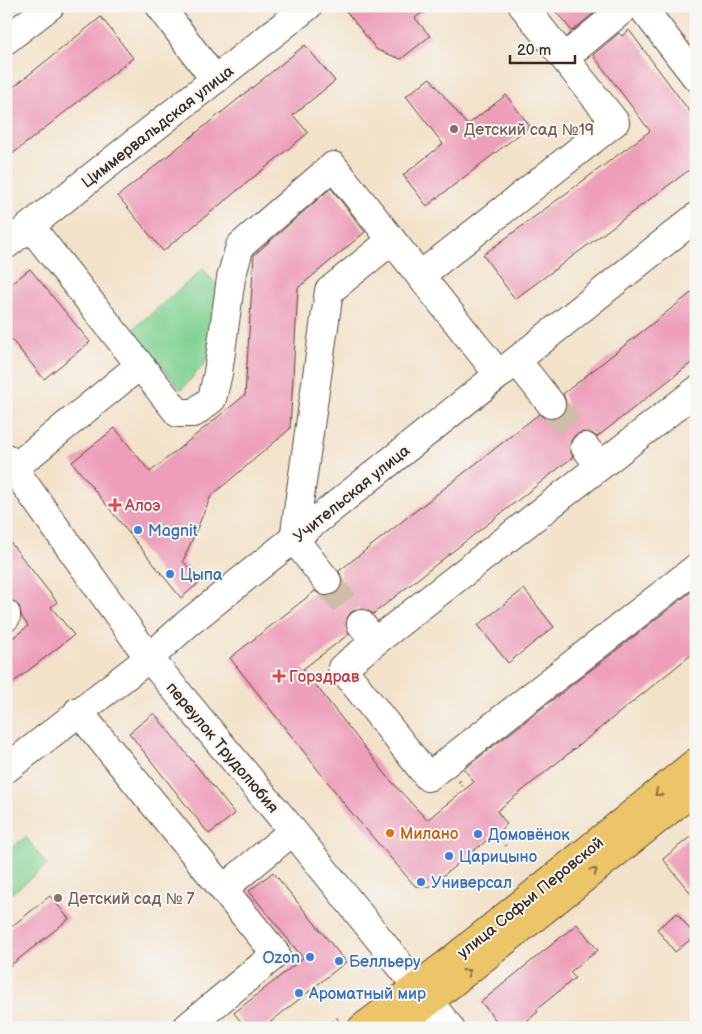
<svg xmlns="http://www.w3.org/2000/svg" width="702" height="1034" viewBox="0 0 702 1034" font-family="'Balsamiq Sans',sans-serif">
	<style>
		.green { fill: #81d293; stroke: #5e7e58 }
		.building { fill: #ed9fba }
		.lines { fill: none; stroke-linecap: round; stroke-linejoin: round }
		.minor-tunnel { stroke: #cebda8; stroke-width: 28; stroke-dasharray: 28 14; stroke-linecap: butt }
		.minor-casing { stroke: #574638; stroke-width: 30 }
		.major-casing { stroke: #574638; stroke-width: 30 }
		.path { stroke: #574638; stroke-width: 3; stroke-dasharray: 1 4; stroke-linecap: butt }
		.minor { stroke: #fff; stroke-width: 28 }
		.major { stroke: #ecc569; stroke-width: 28 }
		.oneway { stroke: #8b7040 }
		.education-dot { fill: #8d6e63; stroke: #f6f6f2; stroke-width: 2 }
		.health-dot { fill: #e0444e; stroke: #f6f6f2; stroke-width: 2 }
		.shop-dot { fill: #3f7fe0; stroke: #f6f6f2; stroke-width: 2 }
		.food-dot { fill: #e8710a; stroke: #f6f6f2; stroke-width: 2 }
		.labels { text-anchor: middle; stroke-width: 4; stroke-linejoin: round; paint-order: stroke }
		.street-label { font-size: 16px; fill: #3b2a1e; stroke: #f6f6f2 }
		.education-label { font-size: 16px; fill: #785e54; stroke: #f6f6f2; text-anchor: start }
		.health-label { font-size: 16px; fill: #be3a42; stroke: #f6f6f2; text-anchor: start }
		.shop-label { font-size: 16px; fill: #366cbe; stroke: #f6f6f2; text-anchor: start }
		.food-label { font-size: 16px; fill: #c56008; stroke: #f6f6f2; text-anchor: start }
	</style>
	<rect width="100%" height="100%" fill="#f6f6f2"/>
	<filter id="ink" filterUnits="userSpaceOnUse"><feTurbulence type="fractalNoise" baseFrequency=".02" numOctaves="2"/><feDisplacementMap in="SourceGraphic" scale="10" xChannelSelector="R" yChannelSelector="G"/><feConvolveMatrix kernelMatrix="1 2 1 2 8 2 1 2 1" color-interpolation-filters="sRGB"/></filter>
	<filter id="wash" filterUnits="userSpaceOnUse"><feTurbulence type="fractalNoise" baseFrequency=".0096" numOctaves="4" result="noise"/><feDisplacementMap in="SourceGraphic" scale="20" xChannelSelector="R" yChannelSelector="G"/><feGaussianBlur stdDeviation="1.12" result="paint"/><feColorMatrix in="noise" values="0 0 0 0 0 0 0 0 0 0 0 0 0 0 0 0 0 1.4 0 .05"/><feComposite in="paint" operator="in"/></filter>
	<g filter="url(#wash)">
		<rect width="100%" height="100%" fill="#f3e2ca"/>
		<path class="green" d="M203,269L220,289L206,362L181,390L132,330Z
			M26,837L47,865L6,898V852Z"/>
		<g id="blocks">
			<path class="building" d="M342,6H430L415,18L430,36L401,59L377,50Z
				M551,6H597L599,9L572,31Z
				M101,17L133,58L6,159V93Z
				M629,30L696,120V165L515,299L483,255L650,131L593,55L619,33L622,36Z
				M305,45L335,81L293,115L308,133L163,251L118,196Z
				M430,78L467,125L506,95L530,126L427,206L403,175L443,144L406,96Z
				M331,188L365,232L298,288L290,429L211,496L183,561L200,582L181,598L72,462L115,428L150,472L245,395L254,255Z
				M30,269L90,342L44,379L6,333V288Z
				M696,289V359L597,437L591,433L583,432L575,435L571,441L570,449L573,457L373,614L367,610L359,609L351,612L347,618L346,626L349,634L303,669L391,781L427,820L474,782L464,769L696,588V651L497,811L507,824L429,887L415,886L351,812L230,658L315,591L321,595L329,596L337,593L342,586V579L339,571L539,414L546,419H554L560,417L566,409V401L563,394Z
				M6,537L57,602L51,607L74,635L6,688V643L28,626L22,617L19,606L6,597Z
				M524,589L554,627L508,663L478,625Z
				M154,713L235,814L209,834L129,733Z
				M696,832V900L663,859Z
				M273,872L346,962L263,1028H246L234,1013L303,958L249,891Z
				M50,896L69,919L6,969V931Z
				M677,913L695,936L675,952L657,929Z
				M577,924L598,950L570,972L575,978L536,1010L538,1012L518,1028H502L481,1002Z"/>
		</g>
	</g>
	<g filter="url(#ink)">
		<use href="#blocks" fill-opacity="0" stroke="#574638" stroke-width="1"/>
		<g class="lines">
			<path class="minor-tunnel" d="M551,404L585,447
				M327,581L361,624"/>
			<defs>
				<path id="minor" d="M160,6L215,80
					M523,6L564,58L627,6
					M641,6L696,77
					M6,40L50,6
					M30,226L178,413H194L212,399L218,373L231,278L240,246L333,166L499,375
					M6,245L308,6
					M421,275L615,122L564,58
					M517,361L551,404
					M585,447L600,466
					M6,458L149,658L293,831L450,1028
					M14,468L140,365
					M327,581L294,539L329,291L392,240
					M6,614V617
					M361,624L375,642L342,668L428,777L696,568
					M375,642L696,391
					M78,711L223,889
					M6,769L149,658L187,624L696,217
					M186,1028L276,954L223,889L293,831"/>
				<path id="major" d="M362,1028L448,963L696,762
					M396,1028L696,789"/>
			</defs>
			<use href="#minor" class="minor-casing"/>
			<use href="#major" class="major-casing"/>
			<path class="path" d="M459,781L465,789
				M498,832L508,849
				M325,1028L341,1016"/>
			<use href="#minor" class="minor"/>
			<use href="#major" class="major"/>
		</g>
		<defs><path id="oneway-chevron" d="M-2-3.5L2.5 0L-2 3.5" fill="none" stroke-width="1.6" stroke-linecap="round" stroke-linejoin="round" transform="scale(1.25)"/></defs>
		<g class="oneway">
			<use href="#oneway-chevron" transform="translate(658 793) rotate(141)"/>
			<use href="#oneway-chevron" transform="translate(594 871) rotate(-39)"/>
			<use href="#oneway-chevron" transform="translate(467 972) rotate(-39)"/>
		</g>
	</g>
	<g class="education-dot">
		<circle cx="454" cy="129" r="5"/>
		<circle cx="58" cy="898" r="5"/>
	</g>
	<g class="health-dot">
		<path d="M112.5 497.5h5v5h5v5h-5v5h-5v-5h-5v-5h5z"/>
		<path d="M276.5 668.5h5v5h5v5h-5v5h-5v-5h-5v-5h5z"/>
	</g>
	<g class="shop-dot">
		<circle cx="138" cy="530" r="5"/>
		<circle cx="170" cy="574" r="5"/>
		<circle cx="478" cy="834" r="5"/>
		<circle cx="449" cy="856" r="5"/>
		<circle cx="421" cy="882" r="5"/>
		<circle cx="310" cy="957" r="5"/>
		<circle cx="339" cy="961" r="5"/>
		<circle cx="299" cy="993" r="5"/>
	</g>
	<circle class="food-dot" cx="390" cy="833" r="5"/>
	<g class="labels">
		<g class="street-label">
			<text transform="translate(157 126) rotate(-38)" y="6">Циммервальдская улица</text>
			<text transform="translate(351 493) rotate(-39)" y="6">Учительская улица</text>
			<text transform="translate(223 747) rotate(50)" y="6">переулок Трудолюбия</text>
			<text transform="translate(530 897) rotate(-39)" y="6">улица Софьи Перовской</text>
		</g>
		<g class="education-label">
			<text x="464" y="135">Детский сад №19</text>
			<text x="68" y="904">Детский сад № 7</text>
		</g>
		<g class="health-label">
			<text x="125" y="511">Алоэ</text>
			<text x="289" y="682">Горздрав</text>
		</g>
		<g class="shop-label">
			<text x="148" y="536">Magnit</text>
			<text x="180" y="580">Цыпа</text>
			<text x="488" y="840">Домовёнок</text>
			<text x="459" y="862">Царицыно</text>
			<text x="431" y="888">Универсал</text>
			<text x="300" y="963" text-anchor="end">Ozon</text>
			<text x="349" y="967">Белльеру</text>
			<text x="309" y="999">Ароматный мир</text>
		</g>
		<g class="food-label">
			<text x="400" y="839">Милано</text>
		</g>
	</g>
	<rect width="702" height="1034" fill="none" stroke="#f6f6f2" stroke-width="25"/>
	<path d="M510 55v8h65v-8" fill="none" stroke="#3b2a1e" stroke-width="2.5"/>
	<text x="517" y="55" font-size="15" fill="#3b2a1e" stroke="#f6f6f2" stroke-width="4" paint-order="stroke">20 m</text>
</svg>
